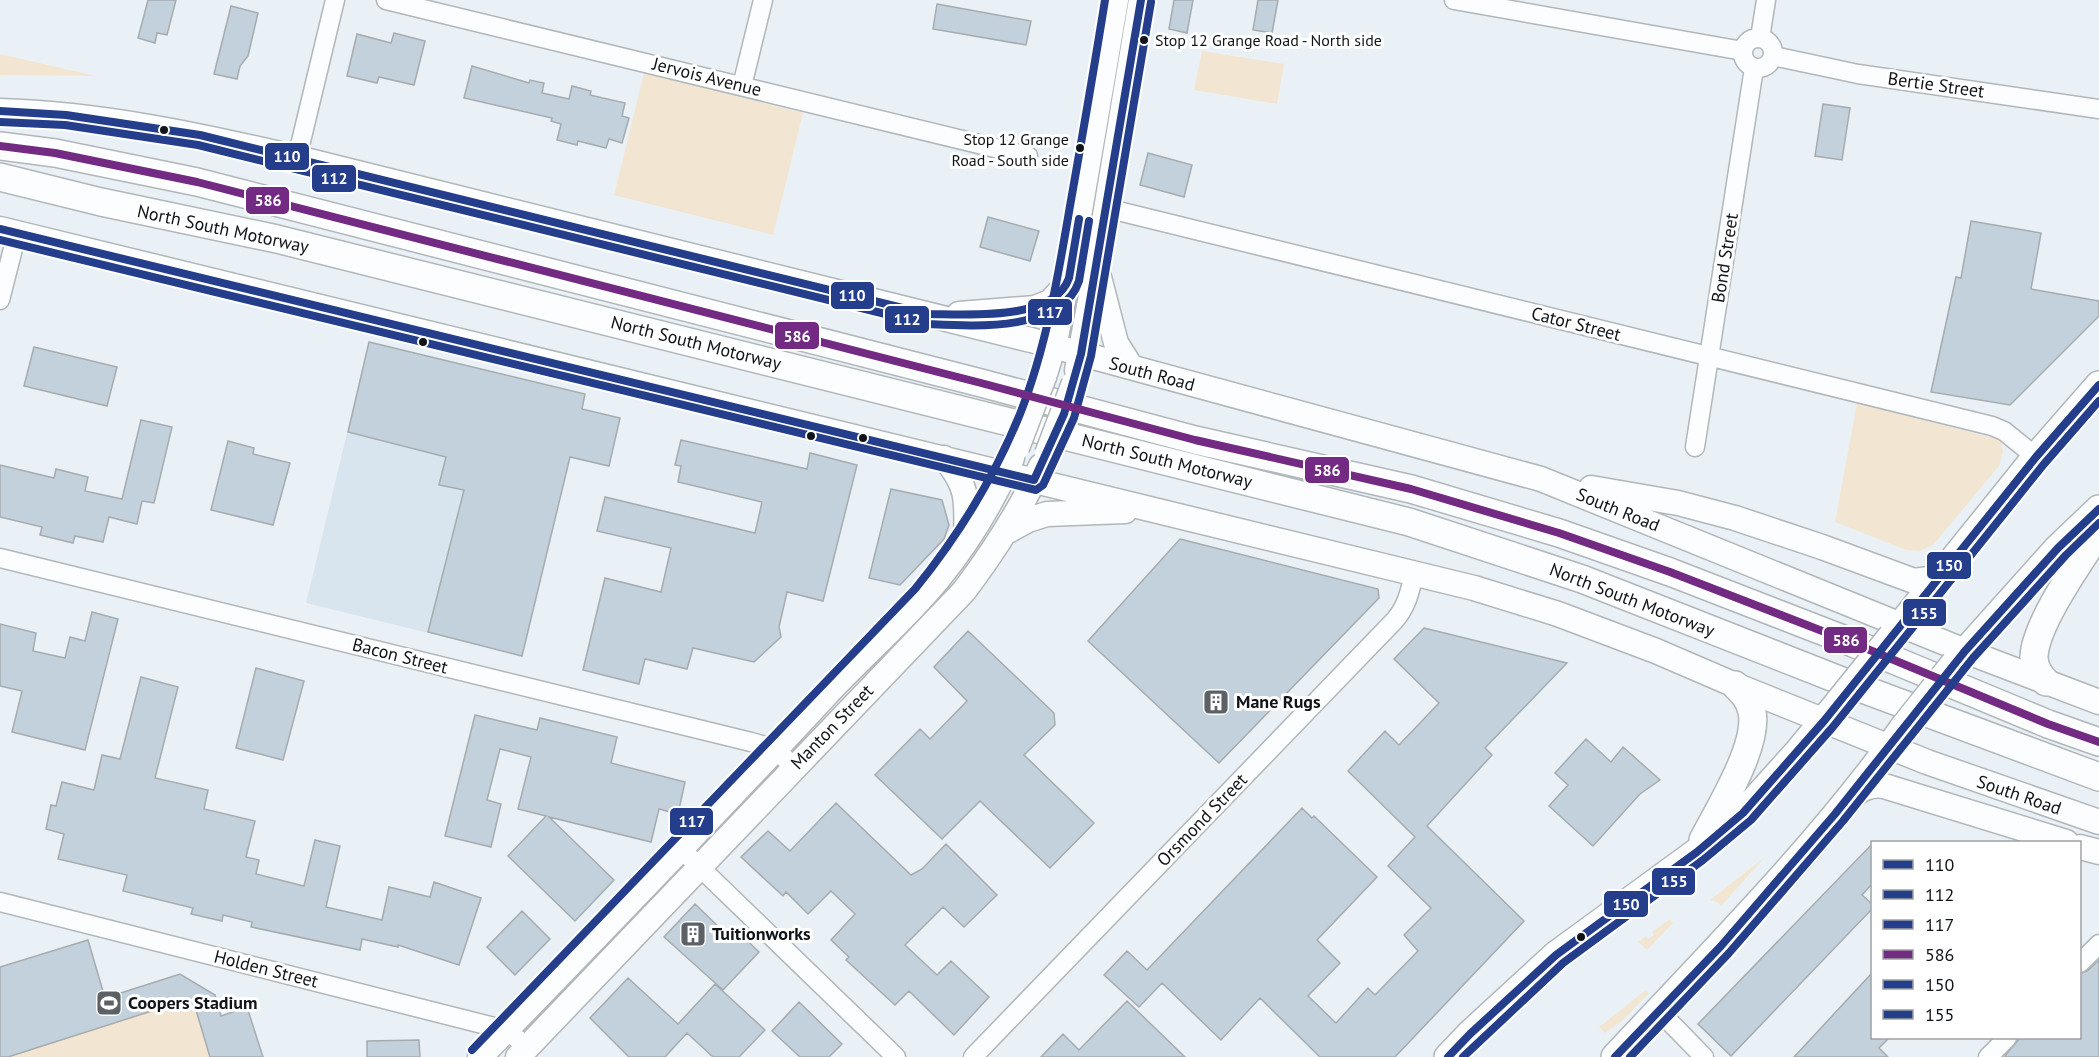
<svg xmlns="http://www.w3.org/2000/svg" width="2099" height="1057" viewBox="0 0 2099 1057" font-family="'PT Sans',sans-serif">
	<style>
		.built { fill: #d8e5ef }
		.green { fill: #f2e6d2 }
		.building { fill: #c2d1dc; stroke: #a6abae; stroke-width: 1.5 }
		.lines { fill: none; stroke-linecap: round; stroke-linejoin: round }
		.minor-casing { stroke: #b1b6ba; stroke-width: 21 }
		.major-casing { stroke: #b1b6ba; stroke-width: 27 }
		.highway-casing { stroke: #b1b6ba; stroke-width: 30 }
		.minor { stroke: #fcfdfe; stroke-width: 18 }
		.major { stroke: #fcfdfe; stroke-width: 24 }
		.highway { stroke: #fcfdfe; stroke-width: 27 }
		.major-bridge-casing { stroke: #b1b6ba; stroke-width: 27; stroke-linecap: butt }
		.highway-bridge-casing { stroke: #b1b6ba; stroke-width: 30; stroke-linecap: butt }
		.major-bridge { stroke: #fcfdfe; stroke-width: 24 }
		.highway-bridge { stroke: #fcfdfe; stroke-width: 27 }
		.bus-1-casing { stroke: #fff; stroke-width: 12 }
		.bus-2-casing { stroke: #fff; stroke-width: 12 }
		.bus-3-casing { stroke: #fff; stroke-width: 12 }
		.bus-4-casing { stroke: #fff; stroke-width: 12 }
		.bus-5-casing { stroke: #fff; stroke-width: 12 }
		.bus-6-casing { stroke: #fff; stroke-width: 12 }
		.bus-1 { stroke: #243e8c; stroke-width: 8 }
		.bus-2 { stroke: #243e8c; stroke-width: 8 }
		.bus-3 { stroke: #243e8c; stroke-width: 8 }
		.bus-4 { stroke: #732a82; stroke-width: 8 }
		.bus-5 { stroke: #243e8c; stroke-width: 8 }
		.bus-6 { stroke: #243e8c; stroke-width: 8 }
		.bus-dot { fill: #101418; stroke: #fff; stroke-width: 2 }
		.labels { text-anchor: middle; stroke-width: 6; stroke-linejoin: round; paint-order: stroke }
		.bus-label { font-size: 16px; fill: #101418; stroke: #fff; text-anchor: start }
		.street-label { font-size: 18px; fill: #101418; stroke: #fff }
		.poi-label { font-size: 18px; font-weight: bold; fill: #101418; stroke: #fff; text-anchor: start }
		.line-badge { stroke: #fff; stroke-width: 2 }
		.badge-label { font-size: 16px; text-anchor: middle; font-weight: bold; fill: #fff }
	</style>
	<rect width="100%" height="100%" fill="#eaf1f6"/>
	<path class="built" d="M369,342L585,394L522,656L306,603Z"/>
	<path class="green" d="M1202,51L1284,64L1277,104L1194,90Z
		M0,54L96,76L0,75Z
		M644,73L803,113L773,235L614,195Z
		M1857,403L2001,440L2003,451L1999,466L1934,544L1920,551L1906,550L1835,522Z
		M1765,857L1721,906L1717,902L1710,900Z
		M1670,919L1673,923L1647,950L1638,942L1646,936L1648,939L1654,935L1652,932Z
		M88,940L105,998L215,995L221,1016L247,1007L263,1057H0V967Z
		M1646,990L1649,993L1622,1021L1605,1033L1599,1027Z"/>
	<path class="building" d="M148,0H176L167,35L157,33L155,43L138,38Z
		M1174,0H1193L1187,33L1169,29Z
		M1258,0H1278L1272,33L1253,30Z
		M937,4L1031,21L1026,45L933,29Z
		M231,6L258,13L248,56L240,66L237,79L214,74Z
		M394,33L425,41L414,85L379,77L377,83L347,76L357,34L391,43Z
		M472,66L529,83L530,80L544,83L542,93L569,99L572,86L591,91L590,95L625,103L622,116L629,118L622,143L609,139L606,148L578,141L577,145L557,140L561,124L551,121L552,118L464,98Z
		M1823,104L1850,108L1842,160L1815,156Z
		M1148,153L1192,165L1184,197L1140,185Z
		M988,217L1039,231L1030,261L980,247Z
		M1971,221L2041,233L2031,289L2099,301V316L2010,405L1931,392L1956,277L1961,278Z
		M369,342L585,394L582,409L620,418L609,466L570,457L522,656L428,632L464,490L439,485L446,457L348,432Z
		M34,347L117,367L107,406L24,386Z
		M141,420L172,427L154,503L142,501L137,524L109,517L103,542L75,536L73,543L40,535L42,527L0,517V465L54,478L56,469L88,477L85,491L122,499Z
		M681,440L807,469L810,453L857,465L823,601L787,592L779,627L781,637L754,662L693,648L687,669L645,659L639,684L583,670L605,578L661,592L671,548L597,531L605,497L755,533L762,502L678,482L681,466L675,465Z
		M228,441L254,448L253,454L290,463L273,525L211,510Z
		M891,489L942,500L949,525L944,539L900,585L869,578Z
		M1180,539L1378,589L1379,598L1219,763L1088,641Z
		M92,612L118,619L85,750L12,732L22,691L0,686V624L36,633L33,651L65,658L70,637L85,641Z
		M1424,628L1567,663L1485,748L1492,755L1427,826L1524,921L1395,1057H1320L1260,998L1221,1040L1162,983L1139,1007L1104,975L1127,951L1147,970L1302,808L1312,818L1314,816L1377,877L1317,940L1340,963L1308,996L1336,1023L1368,988L1375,995L1418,951L1404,935L1431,908L1388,866L1415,837L1348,771L1385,731L1399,745L1439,703L1394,659Z
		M968,631L1054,713L1055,725L1024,755L1094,823L1050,868L980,801L942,839L875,775L920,729L930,739L967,701L934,667Z
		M256,668L304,681L283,760L236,748Z
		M141,677L178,687L155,778L208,790L204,809L255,821L246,857L259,860L256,874L304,886L315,840L340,846L326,907L382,920L389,887L430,897L434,882L481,898L459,965L398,945V947L362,939L360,950L251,927L252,922L223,915L222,921L191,914L193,908L123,891L127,875L58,859L64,834L46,829L51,805L56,806L62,782L94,790L102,755L120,759Z
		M475,715L537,730L540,718L617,737L611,763L685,782L678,814L659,809L651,842L549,817L614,880L575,921L508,856L546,816L518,809L531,757L500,749L487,800L501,804L491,847L445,836Z
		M1586,739L1611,762L1623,747L1660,780L1640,794L1593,846L1549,806L1568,785L1555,773Z
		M836,803L911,875L922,869L946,844L997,895L964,927L943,907L905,945L937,975L951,961L989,997L954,1035L909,991L895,1005L846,960L849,957L831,940L855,914L831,891L808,914L786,892L783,896L741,857L768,831L790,851Z
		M1872,844V884L1862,895L1872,904V909L1731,1056L1698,1024Z
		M695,904L725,933L732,926L759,952L723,990L664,937Z
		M522,911L550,939L515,975L487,947Z
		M88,940L105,998L180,974L215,995L221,1016L247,1007L263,1057H210L196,1010L183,1001L8,1057H0V967Z
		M2099,960V1057H2004L2020,1038H2079V974L2087,971Z
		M1872,973V1038H1889L1879,1048L1888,1057H1794Z
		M628,978L678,1024L715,984L765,1030L739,1057H713L687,1033L665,1057H629L590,1018Z
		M1127,1001L1185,1057H1041L1063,1034L1079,1050Z
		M799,1002L842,1044L829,1057H800L772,1031Z
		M419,1040L420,1057H367V1041Z"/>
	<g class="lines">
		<defs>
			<path id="minor" d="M386,0L1028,156
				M1454,0L1743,51
				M1743 53a15 15 0 1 1 30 0a15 15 0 1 1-30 0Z
				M1760,38L1766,0
				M1773,56L1858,74L2099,109
				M742,86L763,0
				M297,158L335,0
				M1106,208L1992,426L2004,431L2036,457
				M0,300L17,233
				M1695,447L1754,68
				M0,558L751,742L776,749L793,767
				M680,848L896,1057
				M0,902L506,1030L528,1047
				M2080,963L2099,944
				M1658,1010L1704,1057
				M973,1057L1395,620C1407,606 1410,591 1414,574
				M1988,1057L2007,1038"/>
			<path id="major" d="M0,111C101,114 199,135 297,158L1031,340L1541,479L1965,651L2099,702
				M0,229L1474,588L1558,614L1656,651L1735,685L1927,762L2099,822
				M1099,277L1116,343L1131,367
				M959,314L1035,308L1050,302L1067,284
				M1077,370L1096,269L1141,0
				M1044,377L1055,342L1072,257L1116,0
				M944,458C969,485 967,503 966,539
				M1591,488L1678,503L1735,518L1822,547L1914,581L1929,579L1946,568
				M1008,531L1028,520L1047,514L1125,511
				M1850,799C1860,789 1870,784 1884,786L2066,842
				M2080,847L2099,852
				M480,1057C596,938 712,818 825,696C862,656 905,620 939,578C968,542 993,501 1012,458
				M518,1057L964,591C994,551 1020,511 1041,466"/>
			<path id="highway" d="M0,146L55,153L197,182L981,383L1195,440L1411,489L1559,533L1670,572L1848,641L2048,724L2099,742
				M0,177L101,202L277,239L1409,522L1582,579L1852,685L2099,777
				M1892,636L2036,457L2099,385
				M1955,663L2058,548L2099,509
				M2046,682C2039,675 2034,667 2034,657C2035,624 2081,560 2099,532
				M1703,840C1719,809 1759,745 1752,712C1750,700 1743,693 1735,685
				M1448,1057L1470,1034L1556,955L1697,852L1743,813L1798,752L1839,702
				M1615,1057C1714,951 1819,846 1904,727"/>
		</defs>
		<use href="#minor" class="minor-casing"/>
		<use href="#major" class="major-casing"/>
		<use href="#highway" class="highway-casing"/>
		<use href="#minor" class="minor"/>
		<use href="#major" class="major"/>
		<use href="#highway" class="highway"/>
		<defs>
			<path id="major-bridge" d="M1017,448L1044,377
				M1047,454L1074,383"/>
			<path id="highway-bridge" d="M1839,702L1892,636
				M1904,727L1955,663"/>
		</defs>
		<use href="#major-bridge" class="major-bridge-casing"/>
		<use href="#highway-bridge" class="highway-bridge-casing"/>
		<use href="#major-bridge" class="major-bridge"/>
		<use href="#highway-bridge" class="highway-bridge"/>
		<defs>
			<path id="bus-1" d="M0,111L66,115L200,135L927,314C965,314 1054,322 1069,278L1079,219
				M0,229L1034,480L1064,414L1081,354L1141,0"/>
			<path id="bus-2" d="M0,122L65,125L198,145L926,324C970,326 1062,333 1079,281L1089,221
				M0,240L1036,490L1043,485L1074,418L1091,356L1151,2"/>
			<path id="bus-3" d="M472,1050L915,589C959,535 994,478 1020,414C1046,348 1058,277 1070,206C1082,138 1094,69 1105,0"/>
			<path id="bus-4" d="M0,146L55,153L197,182L981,383L1195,440L1411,489L1559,533L1670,572L1848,641L2048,724L2099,742"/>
			<path id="bus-5" d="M1448,1057L1470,1034L1556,955L1697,852L1743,813L1824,721L2036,457L2099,385
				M1615,1057L1721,946L1835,814L1965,651L2058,548L2099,509"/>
			<path id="bus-6" d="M1463,1057L1563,963L1703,860L1751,820L1832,728L2044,464L2099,401
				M1630,1057L1729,953L1843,821L1973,658L2066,555L2099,523"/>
		</defs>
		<use href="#bus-1" class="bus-1-casing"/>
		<use href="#bus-2" class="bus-2-casing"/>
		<use href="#bus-3" class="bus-3-casing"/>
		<use href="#bus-4" class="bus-4-casing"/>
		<use href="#bus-5" class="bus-5-casing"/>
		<use href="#bus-6" class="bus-6-casing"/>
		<use href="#bus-1" class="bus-1"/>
		<use href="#bus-2" class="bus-2"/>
		<use href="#bus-3" class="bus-3"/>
		<use href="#bus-4" class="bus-4"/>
		<use href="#bus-5" class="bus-5"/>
		<use href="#bus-6" class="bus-6"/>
	</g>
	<defs>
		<symbol id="building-square" viewBox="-11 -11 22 22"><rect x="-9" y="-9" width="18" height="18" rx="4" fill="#5c6166" stroke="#fff"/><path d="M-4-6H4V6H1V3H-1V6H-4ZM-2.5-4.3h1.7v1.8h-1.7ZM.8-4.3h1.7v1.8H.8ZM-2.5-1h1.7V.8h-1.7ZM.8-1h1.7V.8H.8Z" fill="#fff"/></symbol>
		<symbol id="stadium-square" viewBox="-11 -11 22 22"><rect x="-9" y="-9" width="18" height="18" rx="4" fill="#5c6166" stroke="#fff"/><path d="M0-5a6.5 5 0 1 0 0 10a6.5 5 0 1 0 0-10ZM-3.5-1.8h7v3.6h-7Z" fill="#fff"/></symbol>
	</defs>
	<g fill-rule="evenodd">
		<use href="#building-square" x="1201" y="687" width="30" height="30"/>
		<use href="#building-square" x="678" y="919" width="30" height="30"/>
		<use href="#stadium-square" x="94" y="988" width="30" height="30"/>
	</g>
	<g class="bus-dot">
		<circle cx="1144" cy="40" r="5"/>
		<circle cx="164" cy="130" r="5"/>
		<circle cx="1080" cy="148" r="5"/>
		<circle cx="423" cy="342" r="5"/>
		<circle cx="811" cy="436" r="5"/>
		<circle cx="863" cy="438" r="5"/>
		<circle cx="1581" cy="937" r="5"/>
	</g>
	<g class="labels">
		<g class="bus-label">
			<text x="1155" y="46">Stop 12 Grange Road - North side</text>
			<text x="1069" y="145" text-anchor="end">Stop 12 Grange<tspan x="1069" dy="21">Road - South side</tspan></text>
		</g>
		<g class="street-label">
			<text transform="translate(707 77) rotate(14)" y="6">Jervois Avenue</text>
			<text transform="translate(1936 85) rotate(8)" y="6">Bertie Street</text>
			<text transform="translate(223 229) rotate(12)" y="6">North South Motorway</text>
			<text transform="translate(1725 258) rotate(-81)" y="6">Bond Street</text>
			<text transform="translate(1576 324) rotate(14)" y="6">Cator Street</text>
			<text transform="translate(696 343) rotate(14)" y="6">North South Motorway</text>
			<text transform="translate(1152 374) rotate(15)" y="6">South Road</text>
			<text transform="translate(1167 461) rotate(14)" y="6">North South Motorway</text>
			<text transform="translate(1618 510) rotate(22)" y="6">South Road</text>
			<text transform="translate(1632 600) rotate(21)" y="6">North South Motorway</text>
			<text transform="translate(400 656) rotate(14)" y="6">Bacon Street</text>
			<text transform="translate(832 727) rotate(-46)" y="6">Manton Street</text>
			<text transform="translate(2019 795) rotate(19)" y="6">South Road</text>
			<text transform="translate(1202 820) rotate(-46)" y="6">Orsmond Street</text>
			<text transform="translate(266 969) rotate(14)" y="6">Holden Street</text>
		</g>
		<g class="poi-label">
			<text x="1236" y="708">Mane Rugs</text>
			<text x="712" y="940">Tuitionworks</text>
			<text x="128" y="1009">Coopers Stadium</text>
		</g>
	</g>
	<g class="line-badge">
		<rect x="264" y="142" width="46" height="29" rx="6" fill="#243e8c"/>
		<rect x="311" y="164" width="46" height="29" rx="6" fill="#243e8c"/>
		<rect x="245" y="186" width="45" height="29" rx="6" fill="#732a82"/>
		<rect x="830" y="281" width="45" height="29" rx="6" fill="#243e8c"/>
		<rect x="1027" y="298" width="46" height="28" rx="6" fill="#243e8c"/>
		<rect x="884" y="305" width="46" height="29" rx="6" fill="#243e8c"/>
		<rect x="774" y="321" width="46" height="29" rx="6" fill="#732a82"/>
		<rect x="1304" y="456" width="46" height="28" rx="6" fill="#732a82"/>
		<rect x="1926" y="551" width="46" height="29" rx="6" fill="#243e8c"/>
		<rect x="1902" y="598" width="45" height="29" rx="6" fill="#243e8c"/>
		<rect x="1823" y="626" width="45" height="28" rx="6" fill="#732a82"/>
		<rect x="669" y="807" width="45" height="29" rx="6" fill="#243e8c"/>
		<rect x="1651" y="867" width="45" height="29" rx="6" fill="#243e8c"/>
		<rect x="1603" y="890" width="46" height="28" rx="6" fill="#243e8c"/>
	</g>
	<g class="badge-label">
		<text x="287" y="162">110</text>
		<text x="334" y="184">112</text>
		<text x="268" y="206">586</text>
		<text x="852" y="301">110</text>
		<text x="1050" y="318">117</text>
		<text x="907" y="325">112</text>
		<text x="797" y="342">586</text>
		<text x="1327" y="476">586</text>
		<text x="1949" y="571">150</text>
		<text x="1924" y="619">155</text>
		<text x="1846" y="646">586</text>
		<text x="692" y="827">117</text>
		<text x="1674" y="887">155</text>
		<text x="1626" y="910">150</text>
	</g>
	<rect x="1871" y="841" width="210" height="198" fill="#ffffff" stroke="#9fa1a3" stroke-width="1.5"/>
	<rect x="1883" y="860" width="30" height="9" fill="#243e8c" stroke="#9fa1a3" stroke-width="1.5"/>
	<text x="1925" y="871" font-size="18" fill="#101418">110</text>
	<rect x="1883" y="890" width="30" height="9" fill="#243e8c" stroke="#9fa1a3" stroke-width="1.5"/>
	<text x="1925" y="901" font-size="18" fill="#101418">112</text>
	<rect x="1883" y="920" width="30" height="9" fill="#243e8c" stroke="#9fa1a3" stroke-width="1.5"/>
	<text x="1925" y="931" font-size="18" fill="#101418">117</text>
	<rect x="1883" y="950" width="30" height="9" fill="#732a82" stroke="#9fa1a3" stroke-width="1.5"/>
	<text x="1925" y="961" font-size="18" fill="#101418">586</text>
	<rect x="1883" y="980" width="30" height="9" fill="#243e8c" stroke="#9fa1a3" stroke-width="1.5"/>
	<text x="1925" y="991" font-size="18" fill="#101418">150</text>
	<rect x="1883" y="1010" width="30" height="9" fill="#243e8c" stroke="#9fa1a3" stroke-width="1.5"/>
	<text x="1925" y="1021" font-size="18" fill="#101418">155</text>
</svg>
